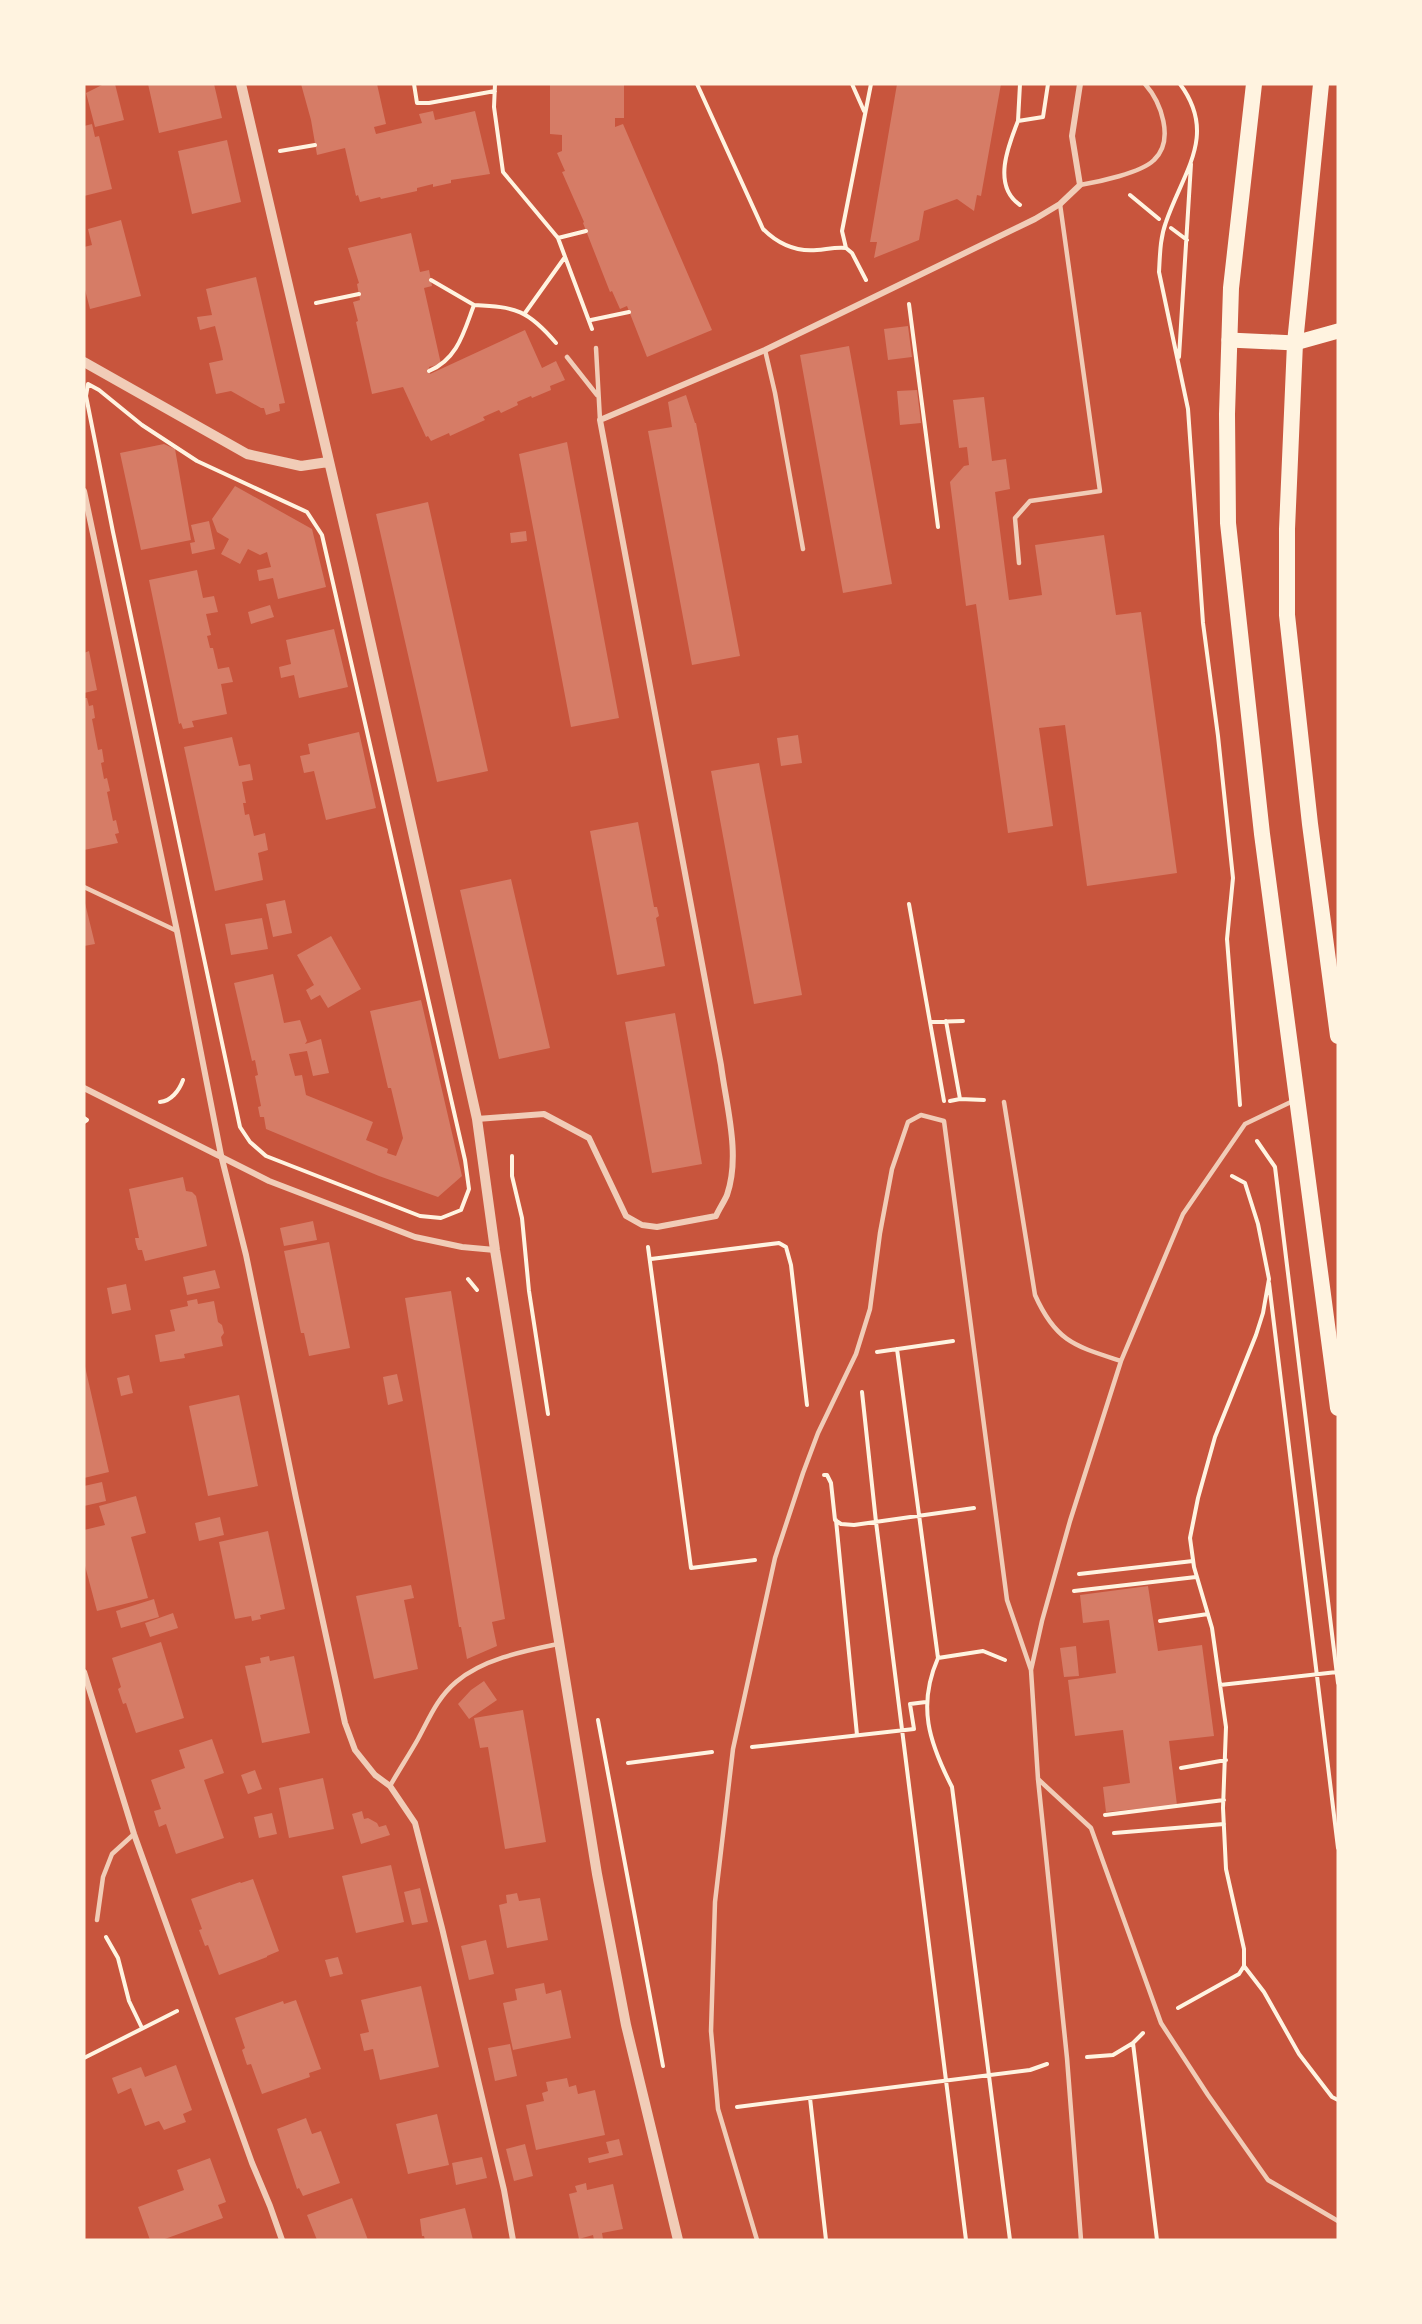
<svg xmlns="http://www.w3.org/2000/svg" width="1422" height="2324" viewBox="0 0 1422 2324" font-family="'Libre Baskerville',serif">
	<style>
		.building { fill: #d67c66 }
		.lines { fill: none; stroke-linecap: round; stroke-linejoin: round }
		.path { stroke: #fff3e0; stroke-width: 4 }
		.service { stroke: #f1ccb7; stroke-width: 4.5 }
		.minor { stroke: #f1ccb7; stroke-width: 6 }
		.tertiary { stroke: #f1ccb7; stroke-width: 10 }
		.primary { stroke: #fff3e0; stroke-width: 15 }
		.trunk { stroke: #fff3e0; stroke-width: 16 }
	</style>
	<rect width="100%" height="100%" fill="#c8553d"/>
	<path class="building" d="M104,84H115L124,120L95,127L86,93Z
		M148,84H214L222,118L159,133Z
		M301,84H377L386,124L374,127L376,134L422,123L419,114L433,111L435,120L475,111L490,174L451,180V183L433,187V184L417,188V191L381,199L380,197L360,202L358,195L356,196L345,148L317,155L311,120Z
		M550,84H624V118H615V127L623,124L712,330L647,357L627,306L620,309L612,291L610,292L583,223L584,222L562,172L565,171L557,153L562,151V135L550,134Z
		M897,84H1001L981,196L977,195L974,211L957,199L924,211L919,240L874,258L877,242H870Z
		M92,124L95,137L99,136L112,189L84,196V126Z
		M227,140L241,202L192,214L178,151Z
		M121,220L141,296L90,309L84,286V247L92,245L88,229Z
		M411,233L420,272L429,270L432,286L424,288L441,364L429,367L430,374L525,330L542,368L556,361L565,380L550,386L551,390L532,398L531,396L517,402L518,405L501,413L499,410L483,417L485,420L450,436L449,433L431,441L428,436L426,437L403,387L372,394L356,322L358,321L353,302L360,300L357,284L359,283L348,248Z
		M256,277L285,403L279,404L280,411L266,415L264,408H261L231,391L216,394L209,363L223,360L221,350L215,326L200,330L197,317L212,315L206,289Z
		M908,326L912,357L888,360L884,329Z
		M849,346L892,584L843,593L800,355Z
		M917,390L921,423L900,425L897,391Z
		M686,395L695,423H696L740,656L692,665L648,431L672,427L668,402Z
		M984,397L992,461L1006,459L1010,489L995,492L1009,600L1042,595L1035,545L1104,535L1116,615L1141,612L1177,873L1087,886L1065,725L1039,728L1053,826L1008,833L976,604L966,606L950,482L964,466L969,465L967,447L959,448L953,400Z
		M567,442L619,718L571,727L519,454Z
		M164,444L175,449L191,540L141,550L120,453Z
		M235,486L312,529L326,587L278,599L273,578L259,581L257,570L271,567L267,552L260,555L248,549L240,564L221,554L229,539L217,532L212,519Z
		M428,502L488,771L437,782L376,514Z
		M209,521L215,549L192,554L190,543L195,542L191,525Z
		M526,531L527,541L511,543L510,533Z
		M197,570L203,598L214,596L218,612L206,614L211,635L207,636L210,648H213L218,669L229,667L233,682L221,684L227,714L192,721L194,727L183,729L181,723L179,724L149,580Z
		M270,605L274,617L251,624L248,612Z
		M334,629L348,687L299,698L294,675L281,678L279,667L291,664L286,640Z
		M89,651L97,690L84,693V653Z
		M84,698H87L89,706L93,705L95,718L92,719L98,750L102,749L104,762L101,763L104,779L107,778L110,791L107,792L113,821L116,820L119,833L115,834L118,843L84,850Z
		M359,732L376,808L326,820L314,771L304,773L300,756L310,754L308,744Z
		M798,735L802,763L781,766L777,738Z
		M232,737L239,766L250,764L253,780L242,782L246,803H243L245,815L249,814L254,836L265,833L268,850L258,853L263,880L215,891L184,747Z
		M759,763L802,995L754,1004L711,771Z
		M638,822L654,907H657L659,916L656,918L665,966L617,975L590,831Z
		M511,879L550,1048L499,1059L460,890Z
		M84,899L95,944L84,946Z
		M285,900L292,933L273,937L266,904Z
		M262,918L268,949L231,955L225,924Z
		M331,936L361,989L328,1008L320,995L311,1000L306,990L314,985L297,955Z
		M273,974L284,1023L300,1020L307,1041L305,1044L321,1039L329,1073L313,1076L307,1051L289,1054L295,1076L302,1075L306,1095L373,1122L366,1140L388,1149L387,1153L396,1156L403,1138L391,1088H388L370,1011L421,1000L462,1176L438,1197L379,1176L266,1129L264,1117H260L258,1107L261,1106L255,1076L258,1075L255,1060L252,1061L234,983Z
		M675,1013L702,1164L652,1173L625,1022Z
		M183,1177L186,1191L192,1192L196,1196L207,1246L145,1261L142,1250H138L136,1244L135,1238H139L129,1189Z
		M313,1221L317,1240L284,1246L280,1228Z
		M329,1242L350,1348L309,1356L304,1333H301L284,1251Z
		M215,1270L220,1288L187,1295L183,1277Z
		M126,1284L131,1310L112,1314L107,1288Z
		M451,1291L505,1619L492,1622L497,1646L467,1659L461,1627H459L405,1298Z
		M197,1299L198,1304L214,1301L218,1322L222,1325L224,1333L221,1337L223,1346L184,1354L185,1358L160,1362L155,1335L175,1331L170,1310L188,1306L187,1301Z
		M84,1362L109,1472L84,1478Z
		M397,1374L403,1401L388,1405L383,1377Z
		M129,1375L133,1393L121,1396L117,1378Z
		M239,1395L258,1486L208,1496L189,1406Z
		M102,1482L106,1501L84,1506V1486Z
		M136,1496L146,1533L131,1537L148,1598L97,1611L84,1562V1530L105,1525L99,1506Z
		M220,1517L224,1535L199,1541L195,1523Z
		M268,1531L285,1609L260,1615L261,1619L252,1621L251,1616L235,1619L219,1542Z
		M411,1585L414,1598L404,1600L418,1669L374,1679L356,1596Z
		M1148,1586L1158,1651L1202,1645L1214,1736L1169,1741L1177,1805L1106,1812L1103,1787L1130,1783L1123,1730L1075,1736L1068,1680L1116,1673L1109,1620L1083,1623L1080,1595Z
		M154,1599L159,1617L121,1628L116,1611Z
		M173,1613L178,1628L150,1637L145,1623Z
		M161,1642L184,1718L136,1733L126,1703L123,1704L118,1689L121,1687L112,1658Z
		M1076,1646L1079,1676L1064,1677L1060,1648Z
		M269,1656L270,1661L294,1656L310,1733L262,1743L245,1666L261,1663L260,1658Z
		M484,1681L497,1700L469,1719L458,1704L471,1690Z
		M523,1710L546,1842L505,1849L488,1747L480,1748L474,1718Z
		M212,1739L224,1773L204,1780L224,1838L176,1854L166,1824L159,1827L154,1811L161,1809L151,1780L185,1768L179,1750Z
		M255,1770L262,1789L248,1794L241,1775Z
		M323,1778L334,1829L289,1838L279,1788Z
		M362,1811L364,1819L368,1818L377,1823L379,1827L386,1825L390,1835L361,1844L352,1814Z
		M272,1813L277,1834L259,1838L254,1817Z
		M391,1865L404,1922L356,1933L342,1876Z
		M253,1879L279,1951L267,1956V1957L219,1975L208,1945L205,1946L199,1930L202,1929L191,1899L240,1882L241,1883Z
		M420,1888L428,1922L412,1925L404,1892Z
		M517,1893L519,1901L540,1898L548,1940L507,1948L499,1905L507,1903L506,1895Z
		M486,1940L494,1974L469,1980L461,1946Z
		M338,1957L343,1974L330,1977L325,1960Z
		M544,1983L546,1994L561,1990L571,2038L513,2050L503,2003L517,2000L515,1989Z
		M421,1986L439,2067L380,2080L373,2049L364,2051L360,2034L369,2032L361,2000Z
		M296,2000L321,2069L309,2073L310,2077L262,2094L251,2064L247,2065L242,2050L245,2048L235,2018L283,2001L284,2004Z
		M510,2044L517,2076L495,2081L488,2048Z
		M176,2065L192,2110L183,2114L186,2122L164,2130L159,2121L145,2126L131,2088L118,2094L112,2078L141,2067L145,2077Z
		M567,2078L569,2087L576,2085L578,2094L595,2090L605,2135L536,2150L526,2105L544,2101L542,2093L548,2091L546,2082Z
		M437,2114L449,2165L408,2174L396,2124Z
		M306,2118L312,2134L321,2131L340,2183L303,2196L299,2188L297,2189L277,2129Z
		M619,2139L623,2155L589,2163L588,2158L609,2153L606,2142Z
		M525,2144L533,2176L514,2181L506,2149Z
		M482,2157L487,2178L456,2185L452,2163Z
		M210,2158L226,2202L218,2205L223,2218L162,2240H150L138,2207L184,2190L177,2170Z
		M586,2183L587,2190L613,2184L623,2229L602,2233L603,2239L594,2240L593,2235L579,2239L569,2194L577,2192L575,2186Z
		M352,2198L368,2240H317L307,2215Z
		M465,2208L473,2240H425L424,2236H422L420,2219Z"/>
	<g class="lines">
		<path class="path" d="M414,84L417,103H429L495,91
			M495,84L494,107L503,172L558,238L592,329
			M697,84L763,229C778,244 796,252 817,250C828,249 836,247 846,248L852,253L866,280
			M852,84L864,111
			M1020,84L1018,121L1043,117L1048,84
			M1180,84C1218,135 1183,172 1166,222C1160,238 1160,255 1159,272L1188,409L1203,623L1218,736L1233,878L1227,939L1240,1105
			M1018,121C1008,146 992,186 1020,205
			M280,151L315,145
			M1130,195L1159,219
			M1171,228L1187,240
			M558,238L586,231
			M846,248L842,231L871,84
			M431,280L474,305
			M316,303L359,294
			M909,304L938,527
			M525,313L565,257
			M591,320L629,312
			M1179,357L1191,164
			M429,371C458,359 464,331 474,305C516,307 528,310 556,343
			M88,384L99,390L142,425L197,461L307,512L322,535L465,1160L469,1189L461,1210L441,1218L420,1216L266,1156L250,1142L240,1127L113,532L86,396Z
			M909,904L944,1101
			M946,1021L960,1099
			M930,1022L963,1021
			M950,1101L960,1099L984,1100
			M160,1102C171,1101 179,1091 183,1080
			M84,1118L87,1120L84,1122
			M1257,1141L1275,1167L1338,1683
			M512,1156V1176L522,1218L529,1291L548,1414
			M648,1247L691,1568L755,1560
			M651,1259L779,1243L786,1247L791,1265L807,1405
			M468,1279L477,1290
			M1269,1283L1338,1848
			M897,1349L938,1658
			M877,1352L953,1341
			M862,1392L876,1522L966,2240
			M824,1475H827L831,1483L835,1520L841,1524L854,1525L974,1508
			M836,1520L857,1735
			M1079,1574L1193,1561
			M1074,1591L1196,1577
			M1160,1621L1208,1614
			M1005,1660L983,1651L938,1658C917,1706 929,1742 952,1787L1010,2240
			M1220,1685L1337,1672
			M598,1720L663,2066
			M752,1747L914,1729L910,1704L926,1702
			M628,1763L712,1752
			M1181,1768L1226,1760
			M1105,1815L1224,1800
			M1114,1833L1224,1824
			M106,1937L118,1958L129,2001L142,2028
			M1244,1966L1264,1992L1299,2054L1332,2097L1338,2100
			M1178,2008L1239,1974L1244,1966V1949L1226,1869L1223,1808L1226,1727L1212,1628L1194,1567L1190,1538L1198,1498L1215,1437L1256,1335L1263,1313L1269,1279L1258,1224L1245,1183L1232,1176
			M1143,2033L1133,2043L1157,2240
			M1087,2057L1113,2055L1133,2043
			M84,2058L177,2011
			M810,2098L826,2240
			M737,2107L1030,2070L1047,2064"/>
		<path class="service" d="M1080,185C1098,182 1141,173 1154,160C1175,140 1161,102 1145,84
			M596,348L600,420
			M765,350L775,393L803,549
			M567,357L597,395
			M1019,563L1015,518L1030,501L1100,491L1060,204
			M84,887L177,931
			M1004,1102L1035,1295C1056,1342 1075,1346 1121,1361
			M1038,1779L1091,1828L1161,2023L1208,2095L1268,2180L1338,2221
			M390,1786C399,1770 409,1755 418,1739C429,1719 437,1698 456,1682C483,1659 524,1651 558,1644
			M97,1920L103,1877L112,1854L134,1834
			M757,2240L718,2109L711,2031L715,1902L733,1749L775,1558L803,1473L818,1433L856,1354L870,1309L880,1233L892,1169L908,1122L921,1115L944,1121L1007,1600L1031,1670
			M1081,2240L1067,2058L1038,1779L1031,1670L1042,1621L1070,1521L1121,1361L1183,1214L1245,1124L1293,1101"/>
		<path class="minor" d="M84,491L177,931L221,1155L246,1255L296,1498L345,1723L355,1750L375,1775L390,1786L415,1823L442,1928L504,2190L513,2240
			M84,1088L269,1181L415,1237L462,1247L495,1250
			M477,1119L544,1114L589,1138L626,1216L642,1225L657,1227L716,1216C719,1209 724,1202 727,1195C741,1155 726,1105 721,1065L600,420L765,350L1035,219L1060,204L1080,185L1072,136L1080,84
			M84,1672L134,1834L252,2163L270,2206L282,2240"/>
		<path class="tertiary" d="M241,84L353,564L477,1119L495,1250L597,1874L626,2025L678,2240
			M84,362L247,454L301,466L328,462"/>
		<path class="primary" d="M1229,340L1295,343L1338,331"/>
		<path class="trunk" d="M1254,84L1231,288L1227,414L1228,523L1262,834L1338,1408
			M1321,84L1295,343L1287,529V615L1310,824L1338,1036"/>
	</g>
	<rect width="1422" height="2324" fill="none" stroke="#fff3e0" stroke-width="171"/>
</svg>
